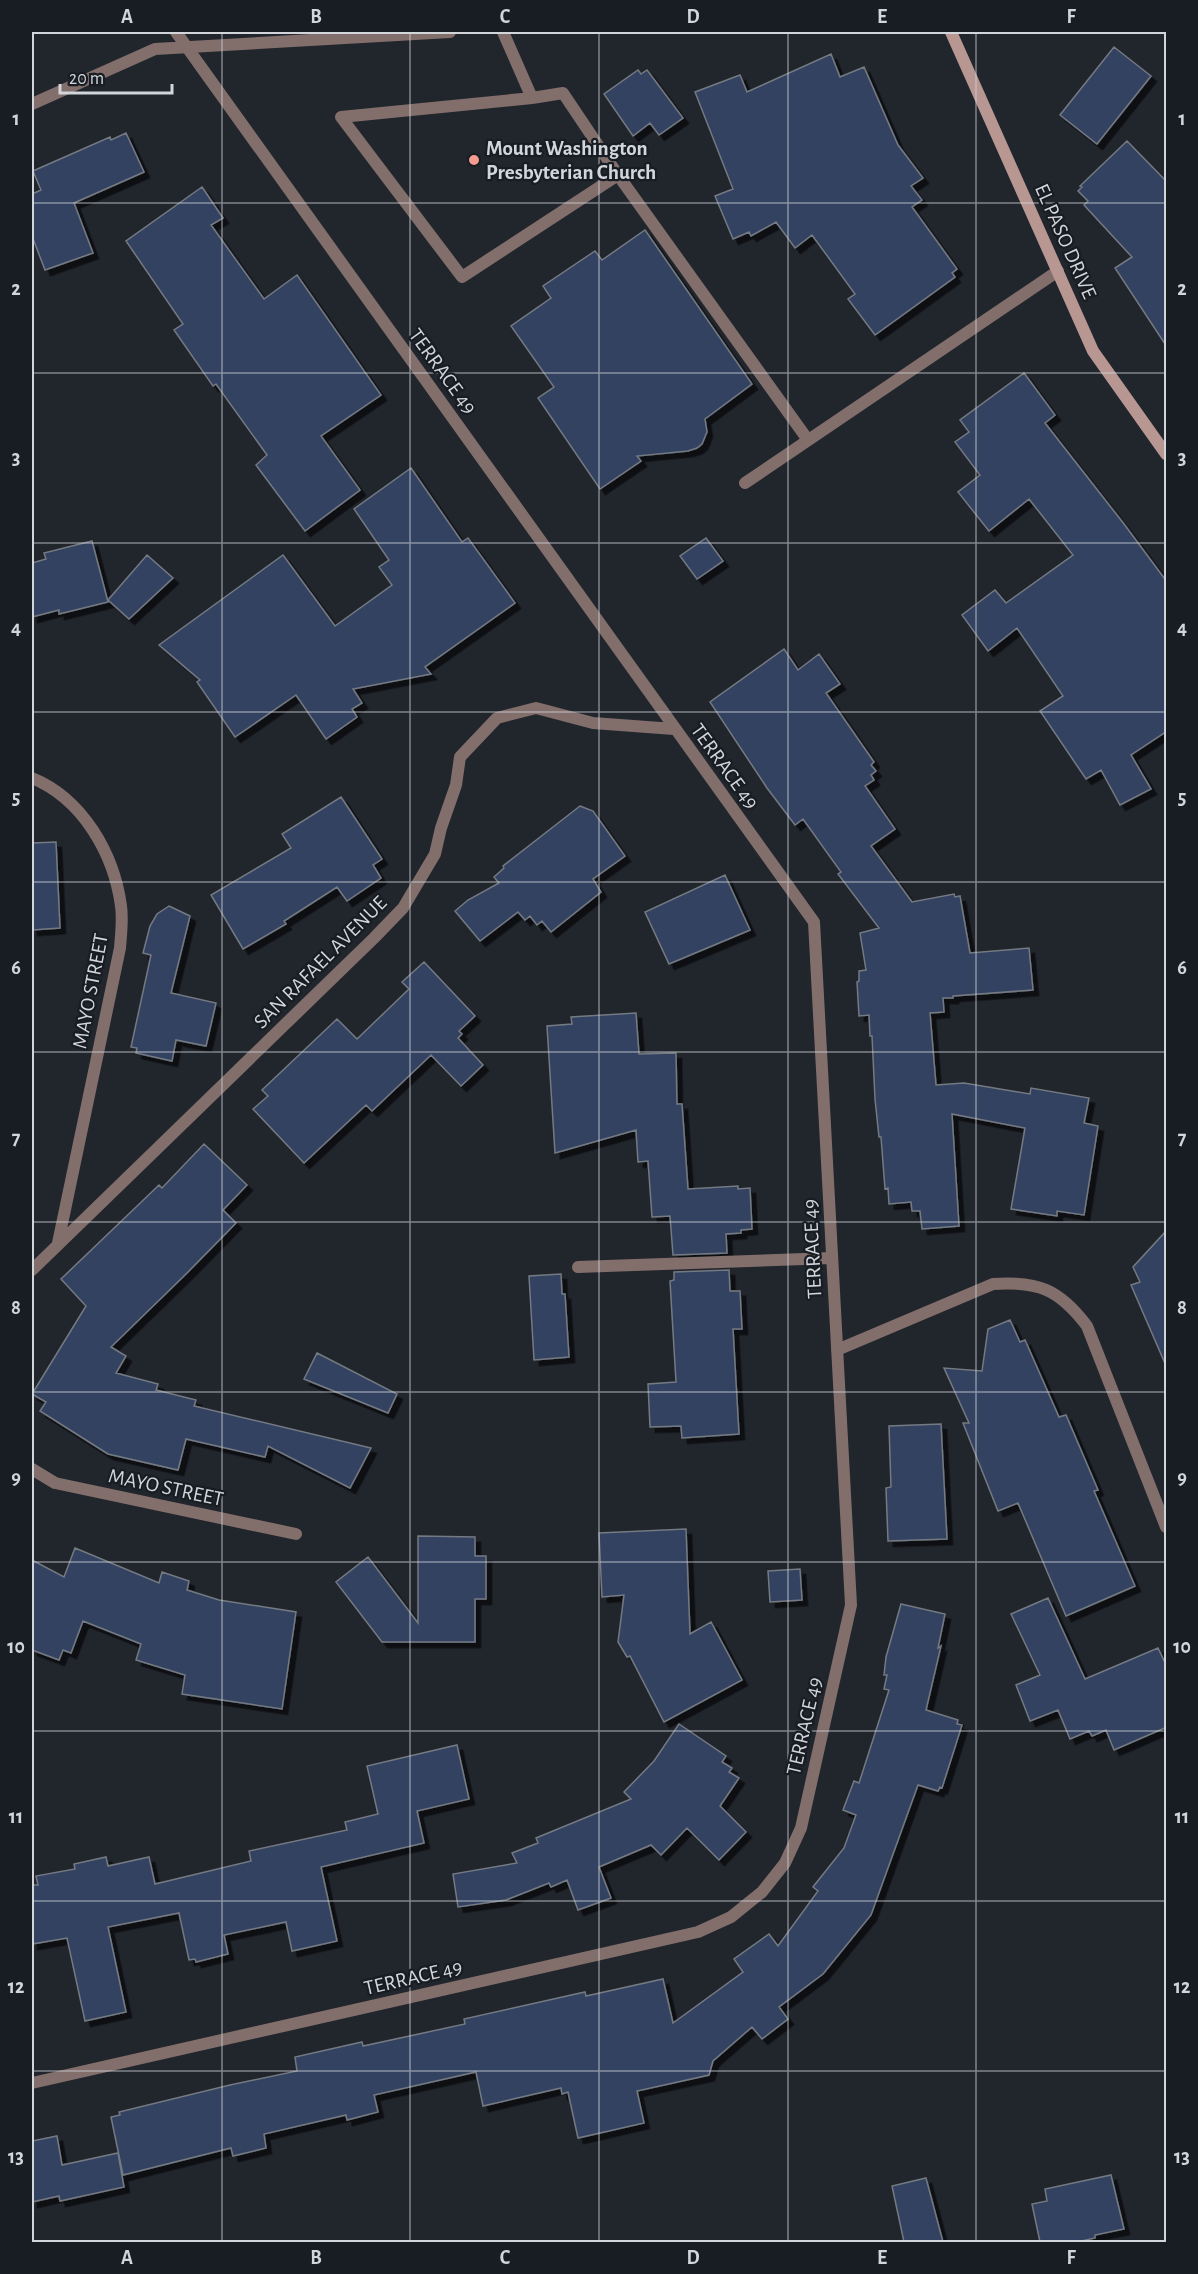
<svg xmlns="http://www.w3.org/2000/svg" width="1198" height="2274" viewBox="0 0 1198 2274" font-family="'Alegreya Sans',sans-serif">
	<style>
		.building { fill: #304261; stroke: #757a82; stroke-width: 1.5; filter: url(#shadow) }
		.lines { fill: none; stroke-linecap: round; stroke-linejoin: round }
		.lane { stroke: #826e6b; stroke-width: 12 }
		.street { stroke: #826e6b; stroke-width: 12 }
		.secondary { stroke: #b89792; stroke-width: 12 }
		.grid { fill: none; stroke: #d2d5da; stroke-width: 1.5; stroke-opacity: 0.55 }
		.poi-dot { fill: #f59c90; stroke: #181c23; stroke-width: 2 }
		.labels { text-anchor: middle; stroke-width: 4.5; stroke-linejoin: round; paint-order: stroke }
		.poi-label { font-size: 21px; font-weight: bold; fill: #d2d5da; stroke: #181c23; text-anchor: start }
		.street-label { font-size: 21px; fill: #d2d5da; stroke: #181c23 }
		.neatline { fill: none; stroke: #d2d5da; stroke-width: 2 }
		.grid-label { font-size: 20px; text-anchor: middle; font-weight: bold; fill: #d2d5da }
	</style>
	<defs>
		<filter id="shadow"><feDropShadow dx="5.5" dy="5.5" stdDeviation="0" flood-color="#0009"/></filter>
	</defs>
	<rect width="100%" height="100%" fill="#21252c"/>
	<path class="building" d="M1114,47L1151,76L1097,144L1060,115Z
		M831,54L840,77L864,67L898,145L923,178L911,186L922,200L912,207L957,269L952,273L955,277L875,335L848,299L855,294L812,235L795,248L776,222L751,236L749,232L733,239L715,196L733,189L695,92L740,75L747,92Z
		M638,70L641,74L647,70L683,118L659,135L650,123L633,136L604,94Z
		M126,133L144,172L74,203L93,253L45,270L32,236V194L41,190L33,171L110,137L111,140Z
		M1127,141L1167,182V347L1115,268L1132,257L1084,205L1088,201L1078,191L1082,187L1080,186Z
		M202,187L223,218L211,225L264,299L297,275L381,395L321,436L360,490L305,531L256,465L267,455L216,384L213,386L174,330L183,324L126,241Z
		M645,230L752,384L705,419L707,432L702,444L697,448L688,451L637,456L641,461L600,489L538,398L554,387L511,326L551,298L543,286L595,251L602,260Z
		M1024,373L1055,415L1045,423L1124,524L1167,582V731L1131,755L1151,789L1120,805L1101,770L1086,779L1040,711L1063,696L1017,628L988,651L962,615L995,590L1006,603L1073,555L1029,499L989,531L958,492L980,475L955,442L969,432L960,420Z
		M411,468L462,542L468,538L515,603L425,667L431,674L353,689L362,703L352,709L357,717L326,739L296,695L235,737L197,682L200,680L159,645L283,555L335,626L392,585L379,567L389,560L354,509Z
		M706,538L723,561L697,579L680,556Z
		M92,541L108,602L59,614V610L32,617V563L46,559L44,553Z
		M147,555L173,578L129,619L108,600Z
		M784,649L798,670L819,654L840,684L826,693L874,762L871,765L876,771L871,775L874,780L865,786L895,829L871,846L912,902L954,894L955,897L960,896L970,953L1029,948L1033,990L953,996V998H943L944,1012L930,1013L936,1085L964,1083L1030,1094L1031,1088L1089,1098L1084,1123L1098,1126L1084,1215L1057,1211V1216L1011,1209L1025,1128L952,1114L959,1226L922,1229L920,1211H912L911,1202L889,1204L888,1188L885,1189L881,1137H879L875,1099L872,1036H870L869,1015L859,1016L857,982L859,981V971L866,970L860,933L879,928L838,874L841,872L803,819L795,825L767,788L710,702Z
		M341,797L382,859L373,865L381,878L347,901L337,887L284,921L286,924L243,949L211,895L291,848L282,834Z
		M580,806L593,811L625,856L593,879L601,892L551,932L542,921L537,925L530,916L525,920L518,912L480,941L455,911L468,900L499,883L494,877L504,868L503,866Z
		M56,842L60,928L32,930V843Z
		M725,875L750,930L669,964L645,912Z
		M169,906L190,916L171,993L216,1003L206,1046L176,1040L172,1061L136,1053L137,1048L131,1047L151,955L143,953L150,926L157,914Z
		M424,962L475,1016L459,1031L462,1034L458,1038L483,1065L461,1086L431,1055L372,1111L366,1105L304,1163L253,1109L268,1096L262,1090L337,1019L357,1039L409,989L402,982Z
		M636,1013L639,1054L676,1053L677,1104H682L688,1189L738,1186V1189L750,1188L752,1229L741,1230V1233L726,1234L727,1253L673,1255L670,1216L652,1217L648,1161L638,1162L636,1130L555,1153L547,1026L572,1024L571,1017Z
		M204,1144L247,1185L223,1210L236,1223L187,1273L111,1347L126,1356L116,1373L158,1384L156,1390L196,1400L194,1406L371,1448L350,1488L268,1446L265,1457L186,1439L178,1470L108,1454L40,1411L46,1402L32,1394L86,1306L61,1279L159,1185L162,1188Z
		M1167,1230V1368L1131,1285L1140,1282L1133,1267Z
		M729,1270L730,1291H740L742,1329H733L739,1434L682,1438L681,1426L650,1427L648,1384L676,1382L670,1281L674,1280V1272Z
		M561,1274L562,1294H565L569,1357L534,1360L529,1276Z
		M1010,1320L1020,1342L1025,1340L1059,1417L1066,1415L1098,1490L1094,1491L1135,1586L1066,1616L1018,1503L998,1511L963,1423H969L944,1368L982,1371L988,1329Z
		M317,1353L397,1394L388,1413L304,1379Z
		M941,1424L947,1539L888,1541L886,1488L891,1487L889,1426Z
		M686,1529L690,1634L711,1622L742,1680L664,1722L630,1656L627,1657L618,1642L624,1595L602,1597L599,1533Z
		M418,1536L475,1537V1556H486V1599H475V1642H382L336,1582L368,1557L418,1623Z
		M75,1548L159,1583L162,1572L189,1581L187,1590L219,1600L296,1612L282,1709L182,1694L185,1675L136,1660L141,1644L83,1621L71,1653L63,1650L59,1660L32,1650V1560L64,1577Z
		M800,1569L802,1600L770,1602L768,1571Z
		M1048,1598L1085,1679L1158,1648L1167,1667V1727L1114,1750L1106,1730L1092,1736L1089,1731L1070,1739L1058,1710L1030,1721L1016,1685L1040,1675L1011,1614Z
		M901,1604L945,1614L938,1648L941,1646L926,1710L958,1720L957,1724L962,1725L942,1788L940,1787L938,1791L918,1785L871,1915L823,1974L779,2007L788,2019L762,2039L752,2027L713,2061L709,2075L637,2091L644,2123L578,2138L568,2092L562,2094L561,2088L483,2106L476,2072L374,2095L378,2112L347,2120L346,2115L264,2134L266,2148L233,2156L231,2148L123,2175L111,2117L120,2115L119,2112L230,2085L297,2071L295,2057L362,2042L363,2046L465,2024L464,2019L585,1992L586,1996L663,1979L673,2023L743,1972L734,1959L769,1934L778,1946L818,1891L813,1887L844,1848L856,1815L843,1810L854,1781L859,1783L889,1690L884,1689L887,1675H884L886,1657Z
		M679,1724L726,1756L722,1762L732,1768L729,1772L739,1778L720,1806L746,1832L719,1860L687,1828L661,1855L651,1845L599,1867L611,1898L578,1910L567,1880L551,1887L549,1883L506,1900L458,1907L453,1874L517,1863L512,1853L538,1843L536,1838L631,1799L624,1792L654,1761Z
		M457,1745L469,1799L417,1811L424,1843L321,1867L337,1941L292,1951L286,1922L224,1935L228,1954L196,1962L195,1959L189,1960L179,1913L108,1927L126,2012L85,2021L67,1938L32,1944V1885H38L36,1876L75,1869L74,1864L106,1857L108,1866L149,1857L155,1884L251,1861L249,1851L347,1830L345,1822L378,1814L367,1766Z
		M57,2136L62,2165L118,2153L124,2187L60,2201L59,2196L32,2202V2141Z
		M1111,2175L1124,2229L1095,2235V2238L1077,2242H1040L1032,2204L1047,2201L1045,2189Z
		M926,2178L943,2242H904L892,2186Z"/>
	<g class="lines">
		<path class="lane" d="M503,32L532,98L341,117L462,277L618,175L808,440
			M532,98L563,93L618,175
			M745,483L1058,271
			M578,1267L832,1258"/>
		<path class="street" d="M32,104L155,49L450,32
			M32,778C83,799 114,854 121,906C123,919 121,935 120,948L58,1243
			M32,1270L374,938L403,908L435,854L441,828L456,785L460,757L497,718L536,708L593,723L674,729
			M837,1350L993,1284C1038,1281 1059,1289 1087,1326L1166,1527
			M32,1469L55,1483L296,1534
			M32,2083L698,1932L731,1917L762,1892L785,1863L801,1828L851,1605L814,922L176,32"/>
		<path class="secondary" d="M951,32L1093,351L1166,454"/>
	</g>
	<path class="grid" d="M222,32V2242M410,32V2242M599,32V2242M788,32V2242M976,32V2242M32,203H1166M32,373H1166M32,543H1166M32,712H1166M32,882H1166M32,1052H1166M32,1222H1166M32,1392H1166M32,1562H1166M32,1731H1166M32,1901H1166M32,2071H1166"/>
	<circle class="poi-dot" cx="474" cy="160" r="6"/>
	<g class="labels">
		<g class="poi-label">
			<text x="486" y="155">Mount Washington<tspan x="486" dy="24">Presbyterian Church</tspan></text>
		</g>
		<g class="street-label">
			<text transform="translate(1066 241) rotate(66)" y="7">EL PASO DRIVE</text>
			<text transform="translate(443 371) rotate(54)" y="7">TERRACE 49</text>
			<text transform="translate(725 766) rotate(54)" y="7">TERRACE 49</text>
			<text transform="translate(320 962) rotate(-45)" y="7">SAN RAFAEL AVENUE</text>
			<text transform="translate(90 991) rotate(-79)" y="7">MAYO STREET</text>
			<text transform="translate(812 1249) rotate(-93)" y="7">TERRACE 49</text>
			<text transform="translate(166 1487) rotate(12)" y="7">MAYO STREET</text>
			<text transform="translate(804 1726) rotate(-77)" y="7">TERRACE 49</text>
			<text transform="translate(413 1977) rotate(-13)" y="7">TERRACE 49</text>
		</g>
	</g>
	<rect width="1198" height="2274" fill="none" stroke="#181c23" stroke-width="66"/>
	<path d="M60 84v9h112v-9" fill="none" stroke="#d2d5da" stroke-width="3"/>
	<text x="69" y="84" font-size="18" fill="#d2d5da" stroke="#181c23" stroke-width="4.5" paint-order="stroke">20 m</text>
	<rect x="33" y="33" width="1132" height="2208" class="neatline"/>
	<g class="grid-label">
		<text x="127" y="23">A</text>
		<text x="316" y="23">B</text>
		<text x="505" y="23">C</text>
		<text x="693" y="23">D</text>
		<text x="882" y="23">E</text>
		<text x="1071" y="23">F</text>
		<text x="16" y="125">1</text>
		<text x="1182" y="125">1</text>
		<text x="16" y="295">2</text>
		<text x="1182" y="295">2</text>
		<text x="16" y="464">3</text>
		<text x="1182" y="464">3</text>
		<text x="16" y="634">4</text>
		<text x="1182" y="634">4</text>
		<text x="16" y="804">5</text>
		<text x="1182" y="804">5</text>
		<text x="16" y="974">6</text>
		<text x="1182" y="974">6</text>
		<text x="16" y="1144">7</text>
		<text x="1182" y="1144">7</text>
		<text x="16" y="1314">8</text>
		<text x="1182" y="1314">8</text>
		<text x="16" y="1484">9</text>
		<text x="1182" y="1484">9</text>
		<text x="16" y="1653">10</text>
		<text x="1182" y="1653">10</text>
		<text x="16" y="1823">11</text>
		<text x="1182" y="1823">11</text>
		<text x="16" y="1993">12</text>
		<text x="1182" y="1993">12</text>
		<text x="16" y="2163">13</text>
		<text x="1182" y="2163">13</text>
		<text x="127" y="2264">A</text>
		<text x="316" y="2264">B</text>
		<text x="505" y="2264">C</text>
		<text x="693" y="2264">D</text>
		<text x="882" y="2264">E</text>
		<text x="1071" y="2264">F</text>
	</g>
</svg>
